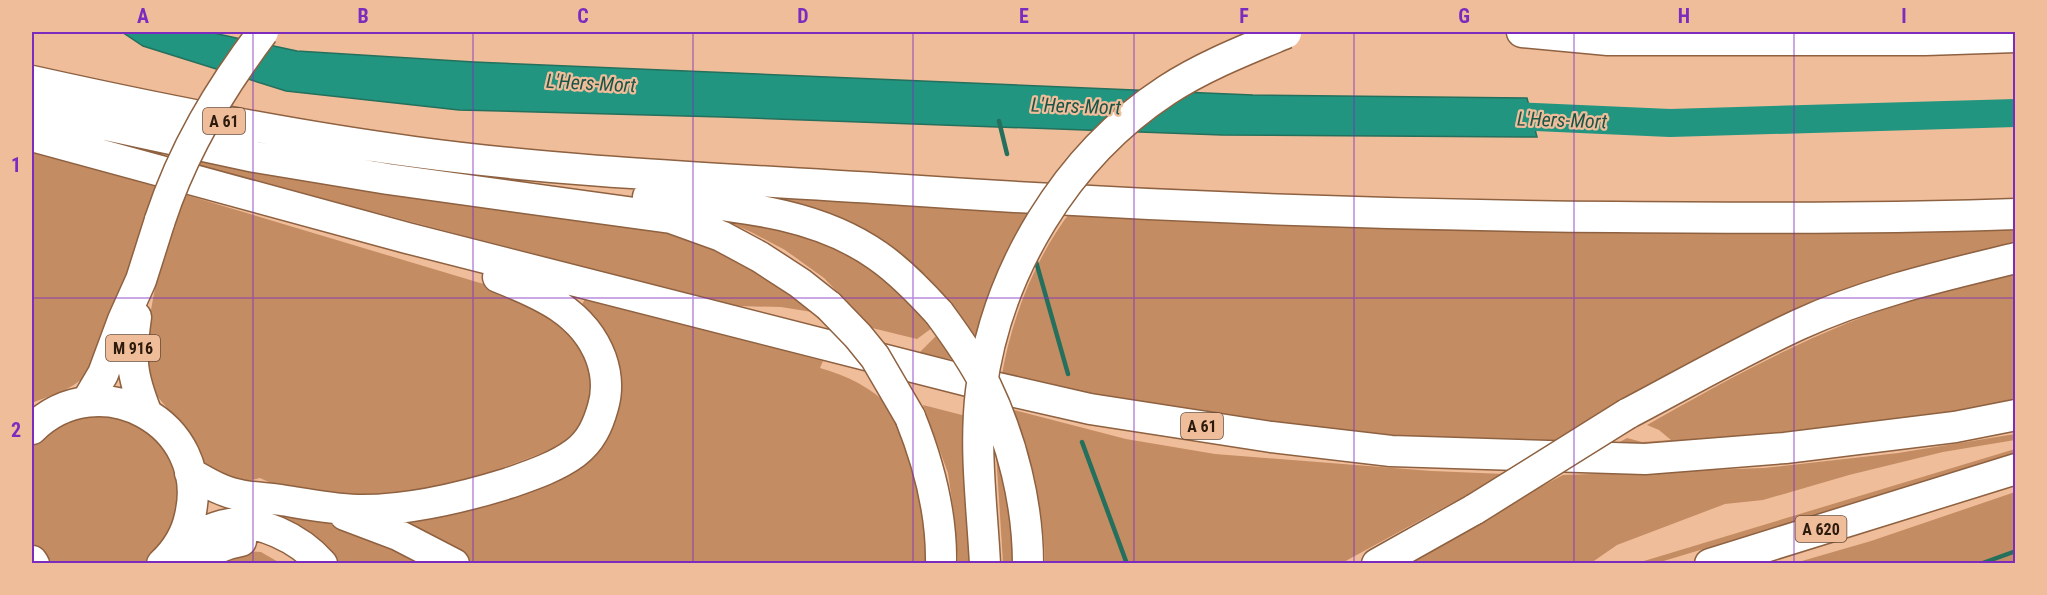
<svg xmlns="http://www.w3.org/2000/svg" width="2047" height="595" viewBox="0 0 2047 595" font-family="'Roboto Condensed',sans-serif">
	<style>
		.green { fill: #c48c63 }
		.water { fill: #21957f; stroke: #24705c; stroke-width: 1.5 }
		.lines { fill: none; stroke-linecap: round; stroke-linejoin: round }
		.stream { stroke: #24705c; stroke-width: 4.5 }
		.river { stroke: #21957f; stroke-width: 28 }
		.highway-casing { stroke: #8e6140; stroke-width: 33 }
		.highway { stroke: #fff; stroke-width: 30 }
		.highway-bridge-casing { stroke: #8e6140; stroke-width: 33; stroke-linecap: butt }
		.highway-bridge { stroke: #fff; stroke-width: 30 }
		.grid { fill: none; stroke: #7b2cbf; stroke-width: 1.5; stroke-opacity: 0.55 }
		.labels { text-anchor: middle; stroke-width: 4.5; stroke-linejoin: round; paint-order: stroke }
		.shield { fill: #f0bd9a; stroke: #674b37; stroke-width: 1.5 }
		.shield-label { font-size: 16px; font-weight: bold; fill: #2c1a0c }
		.water-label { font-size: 20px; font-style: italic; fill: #195548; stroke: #f0bd9a }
		.neatline { fill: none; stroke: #7b2cbf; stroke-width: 2 }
		.grid-label { font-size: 20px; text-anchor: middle; font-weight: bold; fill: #7b2cbf }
	</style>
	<rect width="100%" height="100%" fill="#f0bd9a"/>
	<path class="green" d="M32,153L158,187L92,368C77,389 54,394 32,403Z
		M198,159L646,226L688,237L758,270L818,313L781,307L734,306L374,212L354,209L194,168Z
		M765,192L1034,210L989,295L977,340L951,303L926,275L887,246L766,199Z
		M183,194L497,288L550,313L582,348L591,371L592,391L588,409L582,423L568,439L553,449L472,479L432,490L390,495L318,493L275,485L260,478L247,481L224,476L212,470L201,460L186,431L157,396L147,377V332L157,277Z
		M1071,211L2015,225V246C1974,253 1932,258 1894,277L1732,342L1683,367L1546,450L1355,438L1001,380C1011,319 1034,260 1071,211Z
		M714,216L807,231L901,284L932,328L917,339L872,328L824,278L785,250L751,232Z
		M2015,274V408L1886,429L1609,448L1627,438L1642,442L1671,440L1659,430L1647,425C1733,376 1822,327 1918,298C1950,288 1983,281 2015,274Z
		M585,299L823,361L820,368C846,375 873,388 892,409L921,492L929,563H472L398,517L605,435L581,306Z
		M938,334L954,360L919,353Z
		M923,405L966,416L972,563H958L954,514L948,473Z
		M1014,410L1126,439L1215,454L1432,471L1505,474L1342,563H1045C1044,510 1031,460 1014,410Z
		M100,414C119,419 139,422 153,436C183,467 186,515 159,548C155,553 148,561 142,563C136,565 126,563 120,563C97,563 74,563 51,564L32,544V447C51,422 71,420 100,414Z
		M2015,434V440L1943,452L1849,475L1763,500L1725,504L1617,545L1591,563L1406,564L1489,514L1563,475L1764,468L1898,453Z
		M2015,449V455L1657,563L1634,564Z
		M996,452L1006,481L1016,563H1003Z
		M2015,492V563H1795L1871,541Z
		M233,508L329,522L390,544L428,563H328L233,514L229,509Z
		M243,551L261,552L280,563L213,564Z"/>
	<path class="water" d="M122,32H209L297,51L474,62L1253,95L1527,98L1537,137L1222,135L722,117L459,110L286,91L143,46Z"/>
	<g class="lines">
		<path class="stream" d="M999,121L1007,154
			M1035,258L1068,374
			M1082,442L1127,564
			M1980,564L2016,551"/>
		<path class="river" d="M1493,115L1670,123L2016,113"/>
		<defs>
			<path id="highway" d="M1522,32L1608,40H1925L2016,37
				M32,81C158,109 286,135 415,152C578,174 741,179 905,190C1141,206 1378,215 1615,217C1748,218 1882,219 2016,214
				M32,109L255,157L388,179L671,218L721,236L760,257L800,283L829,306
				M32,136L407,238L972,382L1090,409L1271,437L1391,451L1645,459L1785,448L1955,427L2016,415
				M648,197C726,206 812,209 878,256C901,272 920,292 939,313
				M136,317C130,359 131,374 147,414
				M87,401L103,374L123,320L141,280L160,220
				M1627,414C1684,384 1740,352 1798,325C1867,293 1942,276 2016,258
				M910,417C929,464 942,512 941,564
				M32,429C99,363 212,423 190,516C186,535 176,551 162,564
				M190,473C206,482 222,492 240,495C253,498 267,498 281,500C306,504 332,509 357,510C408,511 461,498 509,483C532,475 556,467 575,453C591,441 598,425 603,407C608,390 607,375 601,358C584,312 541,294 498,277
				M345,515L398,535L454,564
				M180,542C194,536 209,529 224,525C258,517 300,539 322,564
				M32,561L34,564
				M193,564C208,551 222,544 241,541
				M1377,564L1475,509
				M1710,564L2016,469"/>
		</defs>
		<use href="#highway" class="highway-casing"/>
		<use href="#highway" class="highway"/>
		<defs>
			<path id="highway-bridge" d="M160,220C183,150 219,90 263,32
				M829,306L858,336L875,357L910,417
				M939,313C956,336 973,360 986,386C1012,440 1028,504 1028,564
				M1475,509L1627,414
				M985,564C982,506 974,448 981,391C996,272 1066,156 1167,90C1204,66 1245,50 1286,33"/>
		</defs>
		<use href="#highway-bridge" class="highway-bridge-casing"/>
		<use href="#highway-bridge" class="highway-bridge"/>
	</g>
	<path class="grid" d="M253,32V564M473,32V564M693,32V564M913,32V564M1134,32V564M1354,32V564M1574,32V564M1794,32V564M32,298H2016"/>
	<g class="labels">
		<g class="shield">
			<rect x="203" y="108" width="42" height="26" rx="4.5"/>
			<rect x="106" y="335" width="54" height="26" rx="4.5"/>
			<rect x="1181" y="413" width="42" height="26" rx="4.5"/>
			<rect x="1795.5" y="516" width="51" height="26" rx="4.5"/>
		</g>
		<g class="shield-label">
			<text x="224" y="127">A 61</text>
			<text x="133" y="354">M 916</text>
			<text x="1202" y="432">A 61</text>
			<text x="1821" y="535">A 620</text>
		</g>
		<g class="water-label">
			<text transform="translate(591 83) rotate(3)" y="7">L'Hers-Mort</text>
			<text transform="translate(1076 106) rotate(2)" y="7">L'Hers-Mort</text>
			<text transform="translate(1562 120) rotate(2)" y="7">L'Hers-Mort</text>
		</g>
	</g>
	<rect width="2047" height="595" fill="none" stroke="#f0bd9a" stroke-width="66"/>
	<rect x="33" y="33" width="1981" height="529" class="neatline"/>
	<g class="grid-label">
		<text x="143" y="23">A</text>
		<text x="363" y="23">B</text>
		<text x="583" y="23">C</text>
		<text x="803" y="23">D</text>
		<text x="1024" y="23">E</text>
		<text x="1244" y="23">F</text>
		<text x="1464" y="23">G</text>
		<text x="1684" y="23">H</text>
		<text x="1904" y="23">I</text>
		<text x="16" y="172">1</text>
		<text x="16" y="437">2</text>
	</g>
</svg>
